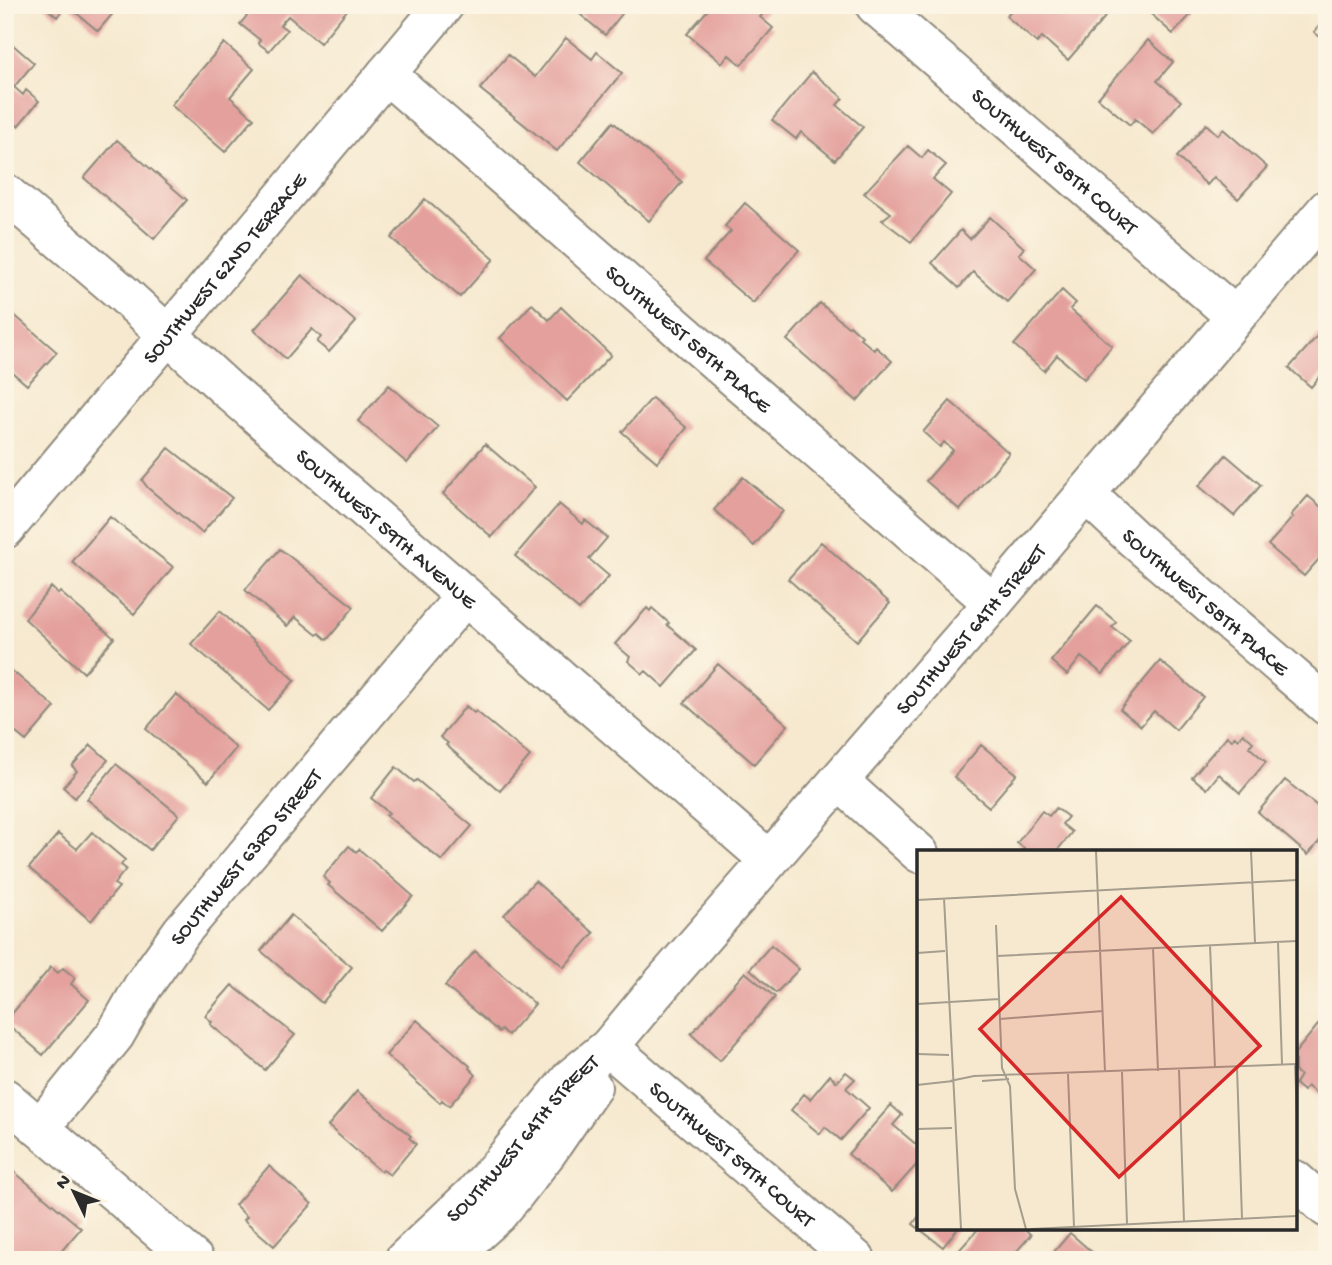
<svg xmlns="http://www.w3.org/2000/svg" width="1332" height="1265" viewBox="0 0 1332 1265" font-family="'Gochi Hand',sans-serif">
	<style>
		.building { fill: #e4a09d }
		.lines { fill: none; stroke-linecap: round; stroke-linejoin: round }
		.minor-casing { stroke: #908a7d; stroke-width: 42 }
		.minor { stroke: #fff; stroke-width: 38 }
		.labels { text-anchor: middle; stroke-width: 5; stroke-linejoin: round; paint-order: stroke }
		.street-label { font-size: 21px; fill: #2b2b2b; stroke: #fcf5e5 }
		.inset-road { fill: none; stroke: #a59d8d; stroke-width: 2 }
		.view { fill: #d62828; fill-opacity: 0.15; stroke: #d62828; stroke-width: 3.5 }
		.inset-edge { fill: none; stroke: #2b2b2b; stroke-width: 3.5 }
	</style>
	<rect width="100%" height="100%" fill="#fcf5e5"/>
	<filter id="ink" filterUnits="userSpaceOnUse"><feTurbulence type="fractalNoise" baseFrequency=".0143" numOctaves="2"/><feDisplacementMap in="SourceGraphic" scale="14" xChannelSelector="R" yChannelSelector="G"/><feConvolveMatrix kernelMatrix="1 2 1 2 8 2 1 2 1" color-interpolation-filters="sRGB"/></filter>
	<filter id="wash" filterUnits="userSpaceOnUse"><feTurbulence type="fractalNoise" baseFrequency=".00686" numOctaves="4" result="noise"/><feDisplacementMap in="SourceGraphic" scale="28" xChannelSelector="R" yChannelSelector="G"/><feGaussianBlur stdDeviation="1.57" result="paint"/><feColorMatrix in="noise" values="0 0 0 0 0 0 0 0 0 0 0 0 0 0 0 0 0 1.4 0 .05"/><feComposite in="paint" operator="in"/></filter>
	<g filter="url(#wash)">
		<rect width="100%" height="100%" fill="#f6e9cf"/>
		<g id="blocks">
			<path class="building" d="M43,5H67L57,17Z
				M67,5H120L98,31Z
				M256,5H343L348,9L320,43L288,16L280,25L287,30L269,51L258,43L260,40L240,24Z
				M569,5H629L605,35Z
				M712,5L731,7L733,5H759L766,11L760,17L773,28L741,65L729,55L722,63L687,34Z
				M1016,5H1091L1105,17L1068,60L1042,37L1037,43L1006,16Z
				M1156,5H1188L1194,11L1173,34L1150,13Z
				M1327,17V43L1314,32Z
				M5,38L34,63L14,87L23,95L26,90L39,101L18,126L5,116L9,111L5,108Z
				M566,38L592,59L597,52L622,73L557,151L480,89L508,55L535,77Z
				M1148,40L1173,62L1157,81L1181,101L1153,134L1135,119L1130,125L1098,98Z
				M224,43L254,69L230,97L254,118L225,152L171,105Z
				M812,72L843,98L837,105L863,127L835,160L801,132L796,139L772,120Z
				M613,122L682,182L649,221L580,162Z
				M1206,124L1218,135L1223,129L1267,167L1238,199L1214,177L1207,185L1177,157Z
				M117,140L187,200L154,239L84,178Z
				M908,146L922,158L928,150L946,165L933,179L951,194L911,242L882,220L891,213L864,193Z
				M425,199L494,259L460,297L391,238Z
				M745,203L799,250L753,303L704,261L731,231L725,226Z
				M990,217L1024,248L1019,254L1036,269L1007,302L973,272L959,288L932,263L961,230L970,239Z
				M302,275L356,322L329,352L317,342L321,337L312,329L286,359L254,330Z
				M1062,290L1076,303L1070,309L1112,346L1084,379L1057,355L1044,371L1014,345Z
				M820,303L848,327L850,325L862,336L860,338L874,350L876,347L892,361L857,401L787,340Z
				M532,304L549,320L561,307L611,355L567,401L500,338Z
				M5,307L57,352L27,385L5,366Z
				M1327,325V379L1321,375L1311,387L1289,368Z
				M389,385L438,427L407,463L358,421Z
				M652,398L687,428L657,462L622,432Z
				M950,401L1009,453L960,510L926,481L953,450L944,442L940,447L923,432Z
				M485,444L535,487L492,537L443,494Z
				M169,448L232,498L202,533L148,488L142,480Z
				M1226,455L1261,485L1234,516L1199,486Z
				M743,477L783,511L754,546L714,510Z
				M1308,496L1327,512V550L1304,576L1268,545L1293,517L1291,515Z
				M559,504L583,524L585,520L607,538L589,559L609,576L579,610L515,556Z
				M110,517L173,567L134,614L72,562Z
				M821,542L890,603L857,641L788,579Z
				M280,549L354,607L327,640L319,633L317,635L295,617L287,626L245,590Z
				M51,587L58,594L60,592L114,638L84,673L25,619Z
				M1097,606L1116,622L1112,627L1130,641L1103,674L1081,657L1067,675L1051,661Z
				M647,608L650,611L652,608L669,623L667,625L696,650L664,687L646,671L643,674L628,661L630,657L615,644Z
				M220,611L295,680L268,710L191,644Z
				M1160,661L1203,697L1176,730L1154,711L1141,726L1120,709Z
				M718,664L788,725L754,764L684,703Z
				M5,665L55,707L26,741L5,724Z
				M176,694L236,748L208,782L146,729Z
				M466,706L474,713L476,711L530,756L500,791L446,745L448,743L440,737Z
				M1243,733L1253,742L1249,747L1266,762L1240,793L1219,774L1207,789L1192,777L1227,736L1232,740L1235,736L1238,739Z
				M91,745L108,760L75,798L63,787L77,771L72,766Z
				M981,745L1017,774L989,807L954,777Z
				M116,764L179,815L150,850L87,799Z
				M396,767L414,782L417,780L472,826L442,861L386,815L389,813L371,798Z
				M1285,780L1327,814V832L1308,855L1258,812Z
				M1056,808L1068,817L1062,824L1072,832L1056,852H1021L1024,848L1017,843L1042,811L1049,816Z
				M92,832L125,860L121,865L126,869L114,884L119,887L91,921L29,868L58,834L77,849Z
				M349,846L356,852L359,849L413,896L382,931L328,885L330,883L323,877Z
				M535,881L594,933L564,967L504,915Z
				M291,915L352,967L322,1003L261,951Z
				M771,945L799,969L776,993L750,969Z
				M475,951L535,1004L508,1035L501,1030L499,1032L445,986Z
				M51,967L58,973L63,968L75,978L71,984L89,1000L43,1055L5,1022Z
				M745,972L775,997L720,1061L691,1034Z
				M232,985L295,1035L265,1070L210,1024L212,1022L205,1016Z
				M417,1020L470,1066L469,1068L476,1075L449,1106L442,1100L440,1103L386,1055Z
				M1322,1020L1327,1024V1102L1307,1086L1303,1091L1295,1084L1300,1075L1295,1071V1053Z
				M846,1072L855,1079L846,1088L869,1108L841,1140L825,1127L820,1134L791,1110L804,1094L810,1099L830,1075L837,1082Z
				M357,1091L411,1136L409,1138L416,1144L390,1175L383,1170L381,1172L328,1126Z
				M891,1105L902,1115L893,1125L919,1147V1162L892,1192L848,1154Z
				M5,1164L81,1228L54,1260H5Z
				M269,1166L312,1204L274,1246L244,1220L247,1217L235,1205Z
				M919,1216V1228H958L943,1247L913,1224Z
				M979,1228H1024L1031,1235L1009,1260H958L954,1256Z
				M1070,1233L1101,1260H1047Z"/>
		</g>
	</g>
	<g filter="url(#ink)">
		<use href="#blocks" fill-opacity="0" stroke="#908a7d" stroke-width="2"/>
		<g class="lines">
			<defs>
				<g id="minor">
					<path id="s1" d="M875,5L1235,316"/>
					<path id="s2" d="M386,74L993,603"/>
					<path id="s3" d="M5,193L120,291L226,388L769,860"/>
					<path id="s4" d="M1086,494L1133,538L1327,706"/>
					<path id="s5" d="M5,529L444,5"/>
					<path d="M839,781L919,853"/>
					<path id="s6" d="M609,1047L856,1260"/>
					<path d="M5,1098L194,1260"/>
					<path id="s7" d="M40,1128L115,1035L143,986L182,931L465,596"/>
					<path d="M1295,1180L1327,1208"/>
					<path id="s8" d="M404,1260L474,1194L503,1161L571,1078L609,1047L653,994L993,603L1327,209"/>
					<path d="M447,1260L497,1215L513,1196L548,1151L592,1087"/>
				</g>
			</defs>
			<use href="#minor" class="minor-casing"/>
			<use href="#minor" class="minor"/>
		</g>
	</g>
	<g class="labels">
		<g class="street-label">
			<text dy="7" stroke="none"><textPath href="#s1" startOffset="238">SOUTHWEST 58TH COURT</textPath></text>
			<text dy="7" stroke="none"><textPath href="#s5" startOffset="341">SOUTHWEST 62ND TERRACE</textPath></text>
			<text dy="7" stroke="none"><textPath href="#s2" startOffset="402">SOUTHWEST 58TH PLACE</textPath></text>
			<text dy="7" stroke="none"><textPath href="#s3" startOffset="508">SOUTHWEST 59TH AVENUE</textPath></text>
			<text dy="7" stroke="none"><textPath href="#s4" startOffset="161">SOUTHWEST 58TH PLACE</textPath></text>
			<text dy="7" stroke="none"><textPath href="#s8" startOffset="849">SOUTHWEST 64TH STREET</textPath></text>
			<text dy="7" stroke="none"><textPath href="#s7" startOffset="341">SOUTHWEST 63RD STREET</textPath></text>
			<text dy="7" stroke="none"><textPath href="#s8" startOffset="170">SOUTHWEST 64TH STREET</textPath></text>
			<text dy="7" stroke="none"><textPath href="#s6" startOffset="163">SOUTHWEST 59TH COURT</textPath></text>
		</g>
	</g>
	<g transform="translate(917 850)">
		<rect width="380" height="380" fill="#f6e9cf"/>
		<path class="inset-road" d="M179,1L188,222M334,1L338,93M27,48L44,379M0,50L380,30M79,75L85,218L93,236L98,339L109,379M361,92L365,214M293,95L298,218M236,98L241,221M0,103L28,101M80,106L380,91M0,154L82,149M83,169L186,161M0,204L32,205M378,214L380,265M320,217L325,369M262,220L267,372M205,222L210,374M151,224L157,377M33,231L57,226L380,214M65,231L92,229M0,235L36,231M0,279L35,278M114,379L380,366"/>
		<path class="view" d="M204,47L343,196L202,327L63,179Z"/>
		<rect width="380" height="380" class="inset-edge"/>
	</g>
	<rect width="1332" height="1265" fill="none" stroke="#fcf5e5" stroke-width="28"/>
	<g transform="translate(74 1192) rotate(313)" stroke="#fcf5e5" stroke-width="5" paint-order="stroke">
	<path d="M0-5L12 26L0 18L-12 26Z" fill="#2b2b2b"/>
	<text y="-10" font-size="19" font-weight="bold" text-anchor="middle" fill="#2b2b2b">N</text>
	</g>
</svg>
